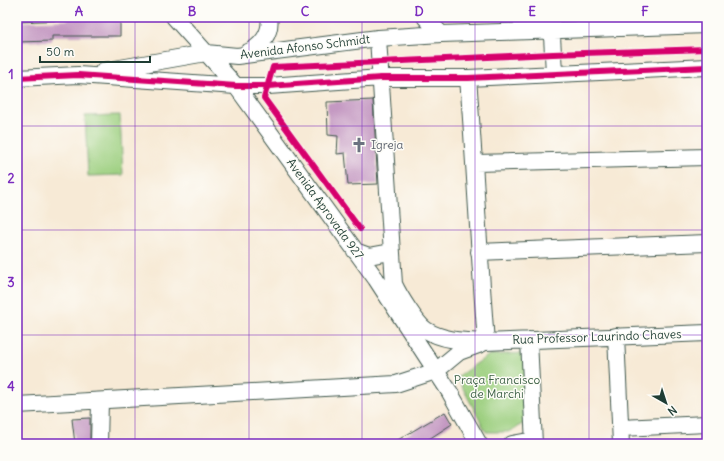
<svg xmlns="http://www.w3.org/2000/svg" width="724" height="461" viewBox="0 0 724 461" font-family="Delius,sans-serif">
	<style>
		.green { fill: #9ccf7f; stroke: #5e865a }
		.building { fill: #c499c2 }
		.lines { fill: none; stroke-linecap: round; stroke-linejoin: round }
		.minor-casing { stroke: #3f574c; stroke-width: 18 }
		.minor { stroke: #fff; stroke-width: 16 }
		.cycleway-casing { stroke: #fdfcf7; stroke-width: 8 }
		.cycleway { stroke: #d6006c; stroke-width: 6 }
		.grid { fill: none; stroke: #7b2cbf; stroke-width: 1; stroke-opacity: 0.55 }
		.labels { text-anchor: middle; stroke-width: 3; stroke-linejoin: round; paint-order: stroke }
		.street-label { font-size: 12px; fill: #1f3d34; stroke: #fdfcf7 }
		.worship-label { font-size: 12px; fill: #5b616d; stroke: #fdfcf7; text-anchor: start }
		.park-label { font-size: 12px; fill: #3e6247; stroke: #fdfcf7 }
		.neatline { fill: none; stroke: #7b2cbf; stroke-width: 1.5 }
		.grid-label { font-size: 13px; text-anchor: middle; font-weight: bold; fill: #7b2cbf }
	</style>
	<rect width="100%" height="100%" fill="#fdfcf7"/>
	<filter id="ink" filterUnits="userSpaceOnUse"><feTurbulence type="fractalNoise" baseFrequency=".025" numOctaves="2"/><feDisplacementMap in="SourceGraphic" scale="8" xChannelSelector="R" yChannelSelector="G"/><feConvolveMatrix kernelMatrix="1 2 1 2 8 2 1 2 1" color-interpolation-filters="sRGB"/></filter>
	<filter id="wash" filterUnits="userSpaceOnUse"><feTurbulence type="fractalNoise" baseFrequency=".012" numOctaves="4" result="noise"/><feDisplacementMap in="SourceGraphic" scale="16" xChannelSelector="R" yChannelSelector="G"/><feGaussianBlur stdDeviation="0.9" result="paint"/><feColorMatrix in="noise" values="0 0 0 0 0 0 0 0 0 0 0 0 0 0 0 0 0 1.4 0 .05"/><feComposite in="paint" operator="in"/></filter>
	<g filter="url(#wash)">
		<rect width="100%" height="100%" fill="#f7ead6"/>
		<path class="green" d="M120,115L123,175L88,176L85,116Z
			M526,353L528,421L508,432H486L457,377L489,355Z"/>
		<g id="blocks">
			<path class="building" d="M69,17H120V36H52V41L17,42V22L69,20Z
				M373,100L378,184L348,185L345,153L337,154L338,136L328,135L327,102Z
				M445,412L452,424L429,439L419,444H391Z
				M90,418V444H75L72,419Z"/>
		</g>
	</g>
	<g filter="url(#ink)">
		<use href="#blocks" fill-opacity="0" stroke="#3f574c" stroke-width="1"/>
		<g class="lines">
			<defs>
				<path id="minor" d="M174,17L236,86L376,279L449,391L479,444
					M425,17L441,34
					M551,17L554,73
					M378,38L394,284C399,295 417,324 426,330C443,341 466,341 486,342L707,333
					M246,53C261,47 272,33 269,17
					M103,71L206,53L237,56L378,38L441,34L707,25
					M17,78L78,75L236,86H268L381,78H468L707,67
					M468,78C475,166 479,254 486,342
					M475,163L707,157
					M355,251L369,256L391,252
					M479,252L707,243
					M616,336L621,444
					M529,340L534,444
					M17,405L396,384L436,371L459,352L481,344
					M621,428L707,424
					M99,444L100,401
					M512,444L534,440"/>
			</defs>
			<use href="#minor" class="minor-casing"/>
			<use href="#minor" class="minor"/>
			<defs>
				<path id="cycleway" d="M17,78L78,75L236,86H268L381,78H468L707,67
					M360,229L264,98L273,67L553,54L707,49"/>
			</defs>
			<use href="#cycleway" class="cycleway-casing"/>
			<use href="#cycleway" class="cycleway"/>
		</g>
	</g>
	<path class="grid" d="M135,17V444M249,17V444M362,17V444M475,17V444M589,17V444M17,126H707M17,230H707M17,335H707"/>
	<defs>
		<symbol id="church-bare" viewBox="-9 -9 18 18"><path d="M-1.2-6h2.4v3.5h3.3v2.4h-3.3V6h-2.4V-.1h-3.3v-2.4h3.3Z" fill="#6b7280" stroke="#fdfcf7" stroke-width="2.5" paint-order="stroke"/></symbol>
	</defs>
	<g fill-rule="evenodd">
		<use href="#church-bare" x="348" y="134" width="22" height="22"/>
	</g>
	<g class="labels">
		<g class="street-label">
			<text transform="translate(305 47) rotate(-7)" y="4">Avenida Afonso Schmidt</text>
			<text transform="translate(325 209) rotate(54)" y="4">Avenida Aprovada 927</text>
			<text transform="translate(597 337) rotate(-2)" y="4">Rua Professor Laurindo Chaves</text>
		</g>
		<g class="worship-label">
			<text x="371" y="149">Igreja</text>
		</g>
		<g class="park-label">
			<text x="497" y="384">Praça Francisco<tspan x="497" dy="14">de Marchi</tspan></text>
		</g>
	</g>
	<rect width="724" height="461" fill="none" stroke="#fdfcf7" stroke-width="44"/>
	<g transform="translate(666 403) rotate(141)" stroke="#fdfcf7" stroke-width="3" paint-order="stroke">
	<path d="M0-3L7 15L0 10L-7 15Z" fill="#1f3d34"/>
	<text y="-6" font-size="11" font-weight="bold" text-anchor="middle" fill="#1f3d34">N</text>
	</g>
	<path d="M40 56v6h110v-6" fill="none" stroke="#1f3d34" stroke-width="2"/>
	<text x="46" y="56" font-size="12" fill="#1f3d34" stroke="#fdfcf7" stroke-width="3" paint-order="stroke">50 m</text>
	<rect x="22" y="22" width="680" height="417" class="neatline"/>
	<g class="grid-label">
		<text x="79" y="16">A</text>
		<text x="192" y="16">B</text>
		<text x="305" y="16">C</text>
		<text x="419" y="16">D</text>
		<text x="532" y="16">E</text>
		<text x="645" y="16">F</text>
		<text x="11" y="79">1</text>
		<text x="11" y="183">2</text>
		<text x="11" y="287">3</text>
		<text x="11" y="391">4</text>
	</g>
</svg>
